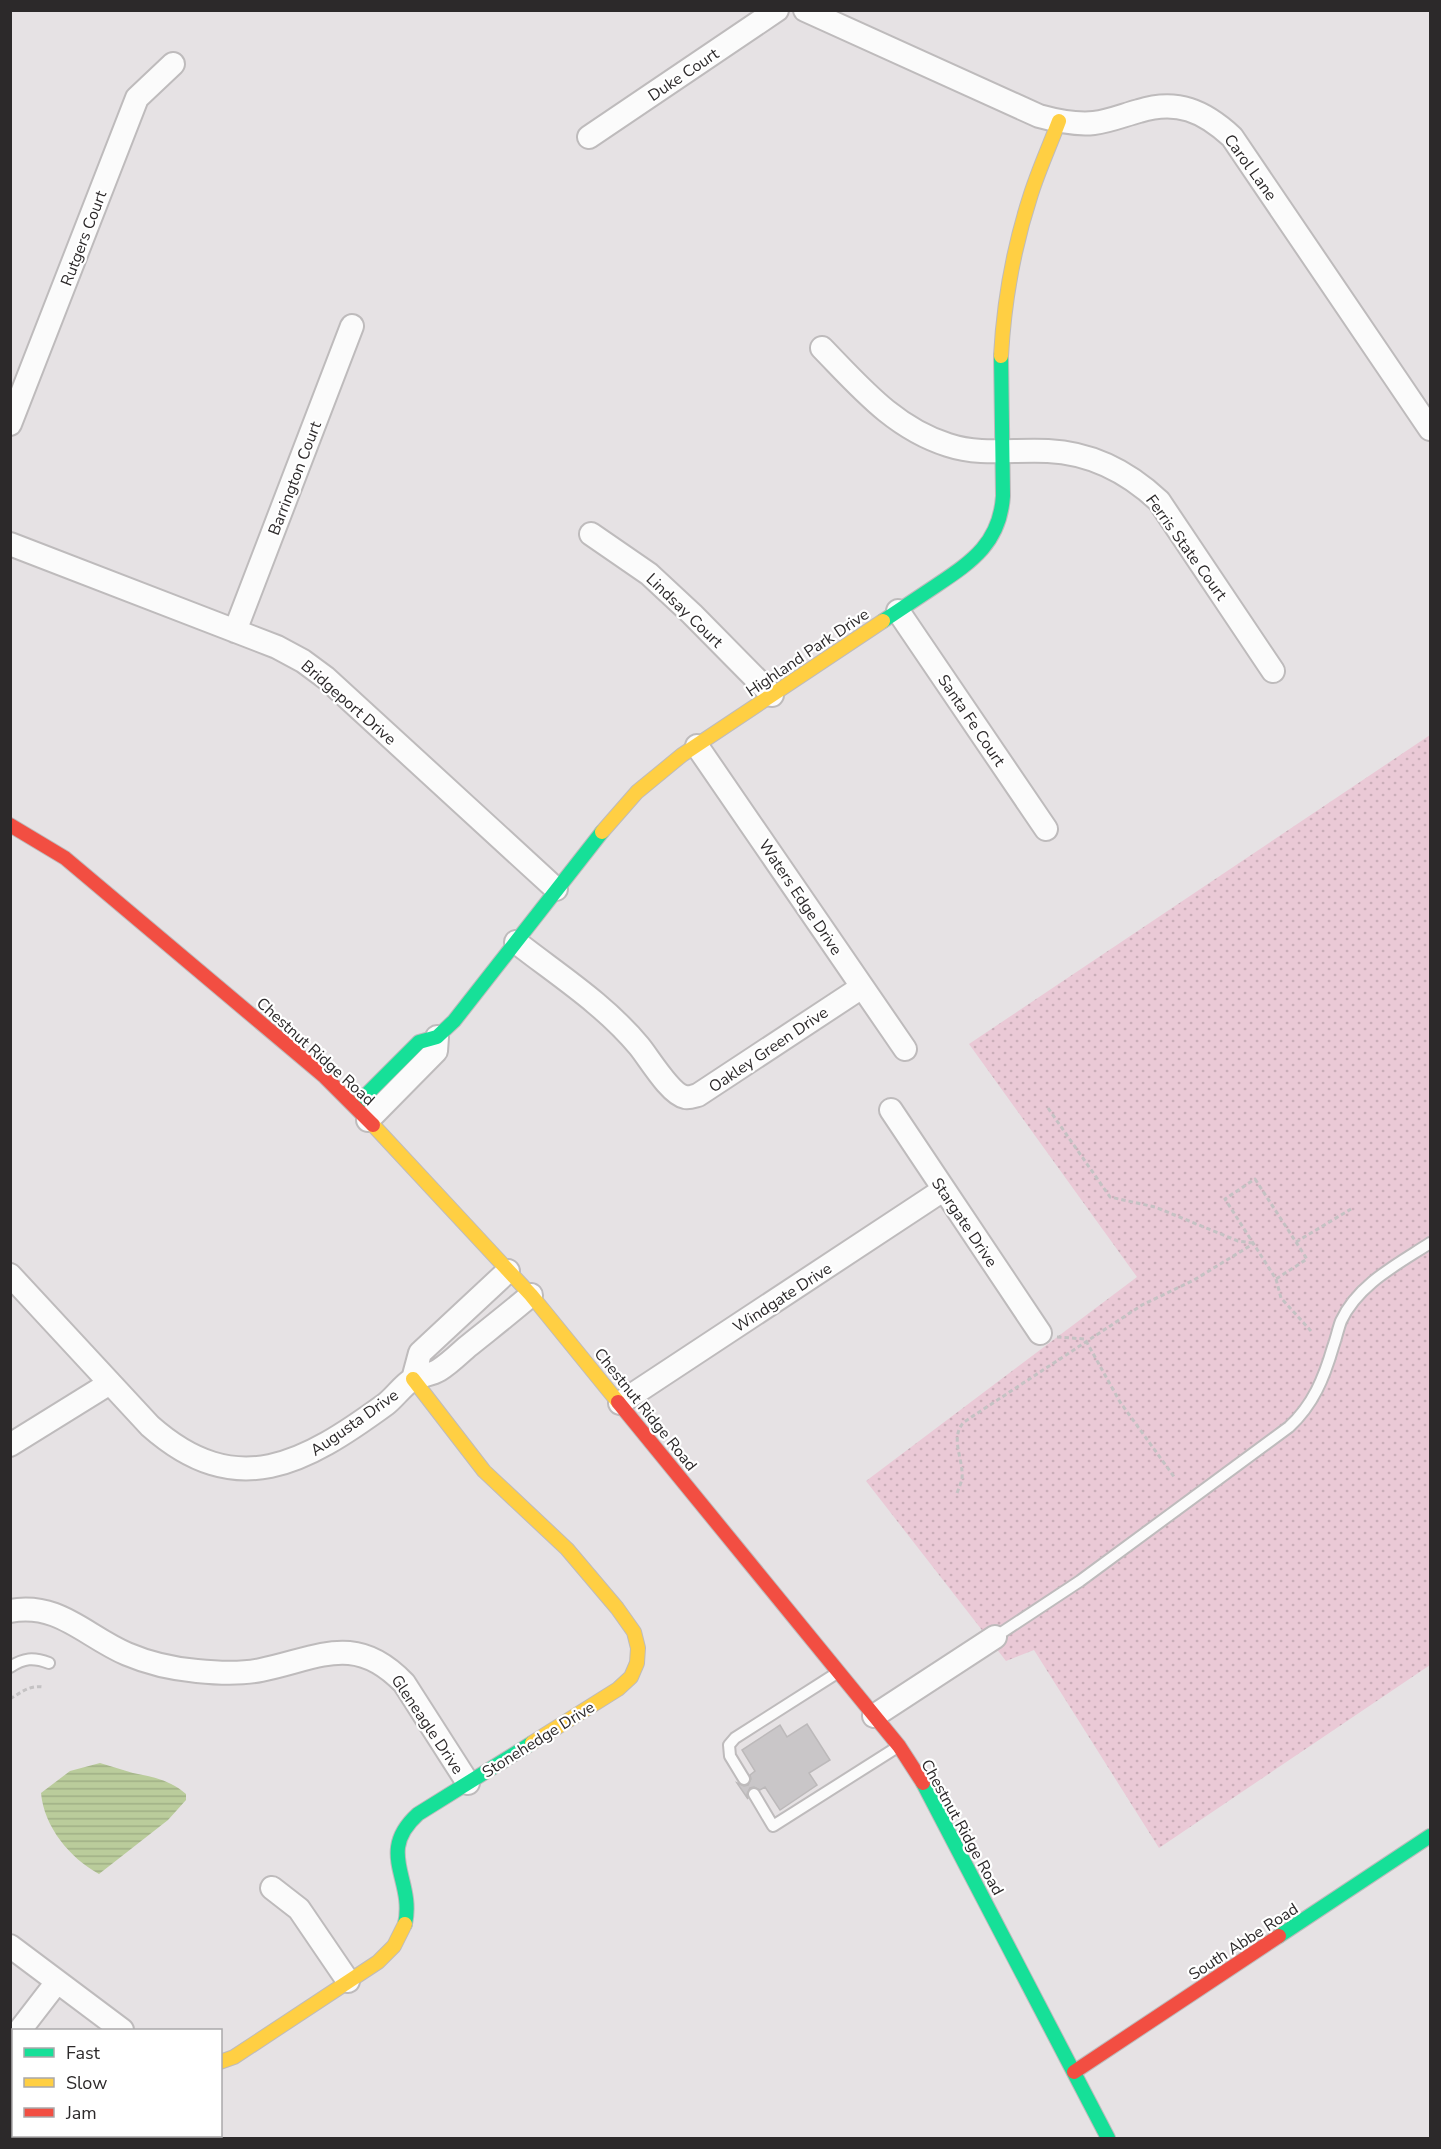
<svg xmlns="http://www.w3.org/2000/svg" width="1441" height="2149" viewBox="0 0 1441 2149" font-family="'Nunito Sans',sans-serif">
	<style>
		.park { fill: url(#park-dots) }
		.water { fill: url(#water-rules) }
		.building { fill: #c9c6c8; stroke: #bcb9ba; stroke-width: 1.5 }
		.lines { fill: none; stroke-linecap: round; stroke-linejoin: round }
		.lane-casing { stroke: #bebbbc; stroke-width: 14 }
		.street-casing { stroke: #bebbbc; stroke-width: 26 }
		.fast-casing { stroke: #bebbbc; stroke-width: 16 }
		.slow-casing { stroke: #bebbbc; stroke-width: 16 }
		.jam-casing { stroke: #bebbbc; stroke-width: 16 }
		.path { stroke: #c4c2c3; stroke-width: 3; stroke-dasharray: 4.5 3; stroke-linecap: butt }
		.lane { stroke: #fbfbfb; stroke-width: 10 }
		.street { stroke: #fbfbfb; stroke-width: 22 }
		.fast { stroke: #16e098; stroke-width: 14 }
		.slow { stroke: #ffcf43; stroke-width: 14 }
		.jam { stroke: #f24e42; stroke-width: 14 }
		.labels { text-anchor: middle; stroke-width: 4.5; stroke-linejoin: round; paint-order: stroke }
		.street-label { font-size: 16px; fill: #2c292a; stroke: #fff }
	</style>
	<defs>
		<pattern id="park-dots" width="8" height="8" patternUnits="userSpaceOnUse" patternTransform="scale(1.5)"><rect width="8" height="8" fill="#eac9d6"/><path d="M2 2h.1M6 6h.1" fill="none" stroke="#c9adb8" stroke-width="1.8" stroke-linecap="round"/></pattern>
		<pattern id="water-rules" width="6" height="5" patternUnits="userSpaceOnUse" patternTransform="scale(1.5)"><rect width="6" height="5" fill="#bacc9b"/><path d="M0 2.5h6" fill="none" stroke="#a0af86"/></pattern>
	</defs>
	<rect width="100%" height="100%" fill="#e6e2e4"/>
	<path class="park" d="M1430,735V1665L1159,1848L1034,1650L1006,1661L866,1481L1137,1277L969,1044Z"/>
	<path class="water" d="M100,1763C111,1766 122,1770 133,1773C153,1777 170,1780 186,1794V1800L168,1820L99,1874C70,1858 44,1827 41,1793L70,1771Z"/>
	<path class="building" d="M807,1724L830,1760L809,1773L817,1785L780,1810L765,1787L760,1790L754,1787L750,1788L747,1794L748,1799L737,1783L744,1786L748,1785L751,1779L750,1775L755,1771L742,1750L780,1725L787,1737Z"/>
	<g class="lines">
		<defs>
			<path id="lane" d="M995,1637L1080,1581L1289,1427C1313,1405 1324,1378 1333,1347C1336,1339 1338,1329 1341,1321C1358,1284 1398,1264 1430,1243
				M10,1667C24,1658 33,1657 49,1663
				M744,1779L730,1756L729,1745L735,1738L837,1673
				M754,1794L773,1826L896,1748"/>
			<path id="street" d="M805,10L1039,116C1057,121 1075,125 1094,123C1110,121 1124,115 1139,111C1177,99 1204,111 1232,137L1430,429
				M589,137L777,10
				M822,348C860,387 894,428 948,445C981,456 1015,449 1048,451C1092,453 1128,472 1159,501L1273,671
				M10,424L137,98L173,64
				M591,534L649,574L692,614L772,695
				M10,544L277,647L303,661L326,678L556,889
				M898,611L1046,829
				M235,631L352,326
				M697,746L905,1049
				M516,942C558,975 604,1004 639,1046C649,1058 670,1094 685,1097C689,1098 694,1096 698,1095L862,987
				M891,1110L1040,1333
				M368,1120L436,1051L437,1037
				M10,1275L150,1426C237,1503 305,1463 386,1404C395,1397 403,1385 413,1379C421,1375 431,1375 439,1370C449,1364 458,1355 467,1347C488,1330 510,1313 531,1295
				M413,1379L420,1353L508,1271
				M620,1403L943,1190
				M10,1445L110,1383
				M10,1611C59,1602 85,1636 127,1654C148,1663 175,1669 197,1671C217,1673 242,1674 261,1670C319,1658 355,1632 404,1683L468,1783
				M874,1716L995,1637
				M272,1888L299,1909L348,1981
				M10,1946L122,2030
				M20,2030L57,1982"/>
			<path id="fast" d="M883,621C901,609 919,597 937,585C973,561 1000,542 1003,496L1001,356
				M355,1106L419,1042L437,1037L454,1021L602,832
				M923,1783L1108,2138
				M405,1924C415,1879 375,1853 418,1814L532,1743
				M1279,1936L1430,1836"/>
			<path id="slow" d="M1001,356C1004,301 1014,246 1031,194C1039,169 1050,145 1059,121
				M602,832L637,792L682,755L883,621
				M373,1125L531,1295L618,1402
				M413,1379L484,1471L567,1549L617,1608L634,1632L638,1648L637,1663L631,1677L618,1689L532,1743
				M220,2062L234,2057L378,1962L394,1946L405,1924"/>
			<path id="jam" d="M10,825L65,858L325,1077L373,1125
				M618,1402L899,1746L923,1783
				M1074,2072L1279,1936"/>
		</defs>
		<use href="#lane" class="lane-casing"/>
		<use href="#street" class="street-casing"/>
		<use href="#fast" class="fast-casing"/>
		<use href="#slow" class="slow-casing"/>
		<use href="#jam" class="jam-casing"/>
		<path class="path" d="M1048,1108L1110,1197L1155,1207L1238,1241L1252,1243
			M1255,1179L1307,1259L1276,1279L1225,1199Z
			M1296,1242L1351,1209
			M1276,1279L1281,1298L1311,1331
			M1057,1337L1085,1339L1120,1402L1175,1478
			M957,1493C959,1488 961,1483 962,1479C964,1459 949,1438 964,1422L1142,1305L1194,1280L1253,1244
			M10,1699C22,1692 29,1685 43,1687"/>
		<use href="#lane" class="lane"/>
		<use href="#street" class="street"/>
		<use href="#fast" class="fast"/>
		<use href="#slow" class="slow"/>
		<use href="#jam" class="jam"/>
	</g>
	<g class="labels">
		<g class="street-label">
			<text transform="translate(683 74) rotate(-34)" y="6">Duke Court</text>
			<text transform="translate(1251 167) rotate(54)" y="6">Carol Lane</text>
			<text transform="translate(83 238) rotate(-69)" y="6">Rutgers Court</text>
			<text transform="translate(294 478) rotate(-69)" y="6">Barrington Court</text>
			<text transform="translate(1187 547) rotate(54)" y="6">Ferris State Court</text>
			<text transform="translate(685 610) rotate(44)" y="6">Lindsay Court</text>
			<text transform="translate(807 652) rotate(-34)" y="6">Highland Park Drive</text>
			<text transform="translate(349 702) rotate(41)" y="6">Bridgeport Drive</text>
			<text transform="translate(972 720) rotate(56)" y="6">Santa Fe Court</text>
			<text transform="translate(801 897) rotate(56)" y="6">Waters Edge Drive</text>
			<text transform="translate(768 1049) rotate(-34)" y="6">Oakley Green Drive</text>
			<text transform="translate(316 1051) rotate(42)" y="6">Chestnut Ridge Road</text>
			<text transform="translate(965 1222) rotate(56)" y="6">Stargate Drive</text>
			<text transform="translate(782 1297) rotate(-33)" y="6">Windgate Drive</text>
			<text transform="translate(646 1409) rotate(51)" y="6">Chestnut Ridge Road</text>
			<text transform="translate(354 1422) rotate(-35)" y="6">Augusta Drive</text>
			<text transform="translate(428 1724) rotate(56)" y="6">Gleneagle Drive</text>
			<text transform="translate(538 1739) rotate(-32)" y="6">Stonehedge Drive</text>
			<text transform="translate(963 1827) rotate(61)" y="6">Chestnut Ridge Road</text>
			<text transform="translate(1243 1941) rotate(-33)" y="6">South Abbe Road</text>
		</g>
	</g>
	<rect width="1441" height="2149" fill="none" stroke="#2c292a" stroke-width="24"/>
	<rect x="12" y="2029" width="210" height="108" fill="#ffffff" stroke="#aba9aa" stroke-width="1.5"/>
	<rect x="24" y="2048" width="30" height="9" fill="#16e098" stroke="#aba9aa" stroke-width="1.5"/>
	<text x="66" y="2059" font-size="18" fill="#2c292a">Fast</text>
	<rect x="24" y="2078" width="30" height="9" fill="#ffcf43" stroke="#aba9aa" stroke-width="1.5"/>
	<text x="66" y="2089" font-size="18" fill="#2c292a">Slow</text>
	<rect x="24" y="2108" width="30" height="9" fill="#f24e42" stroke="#aba9aa" stroke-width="1.5"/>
	<text x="66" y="2119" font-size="18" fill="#2c292a">Jam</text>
</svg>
